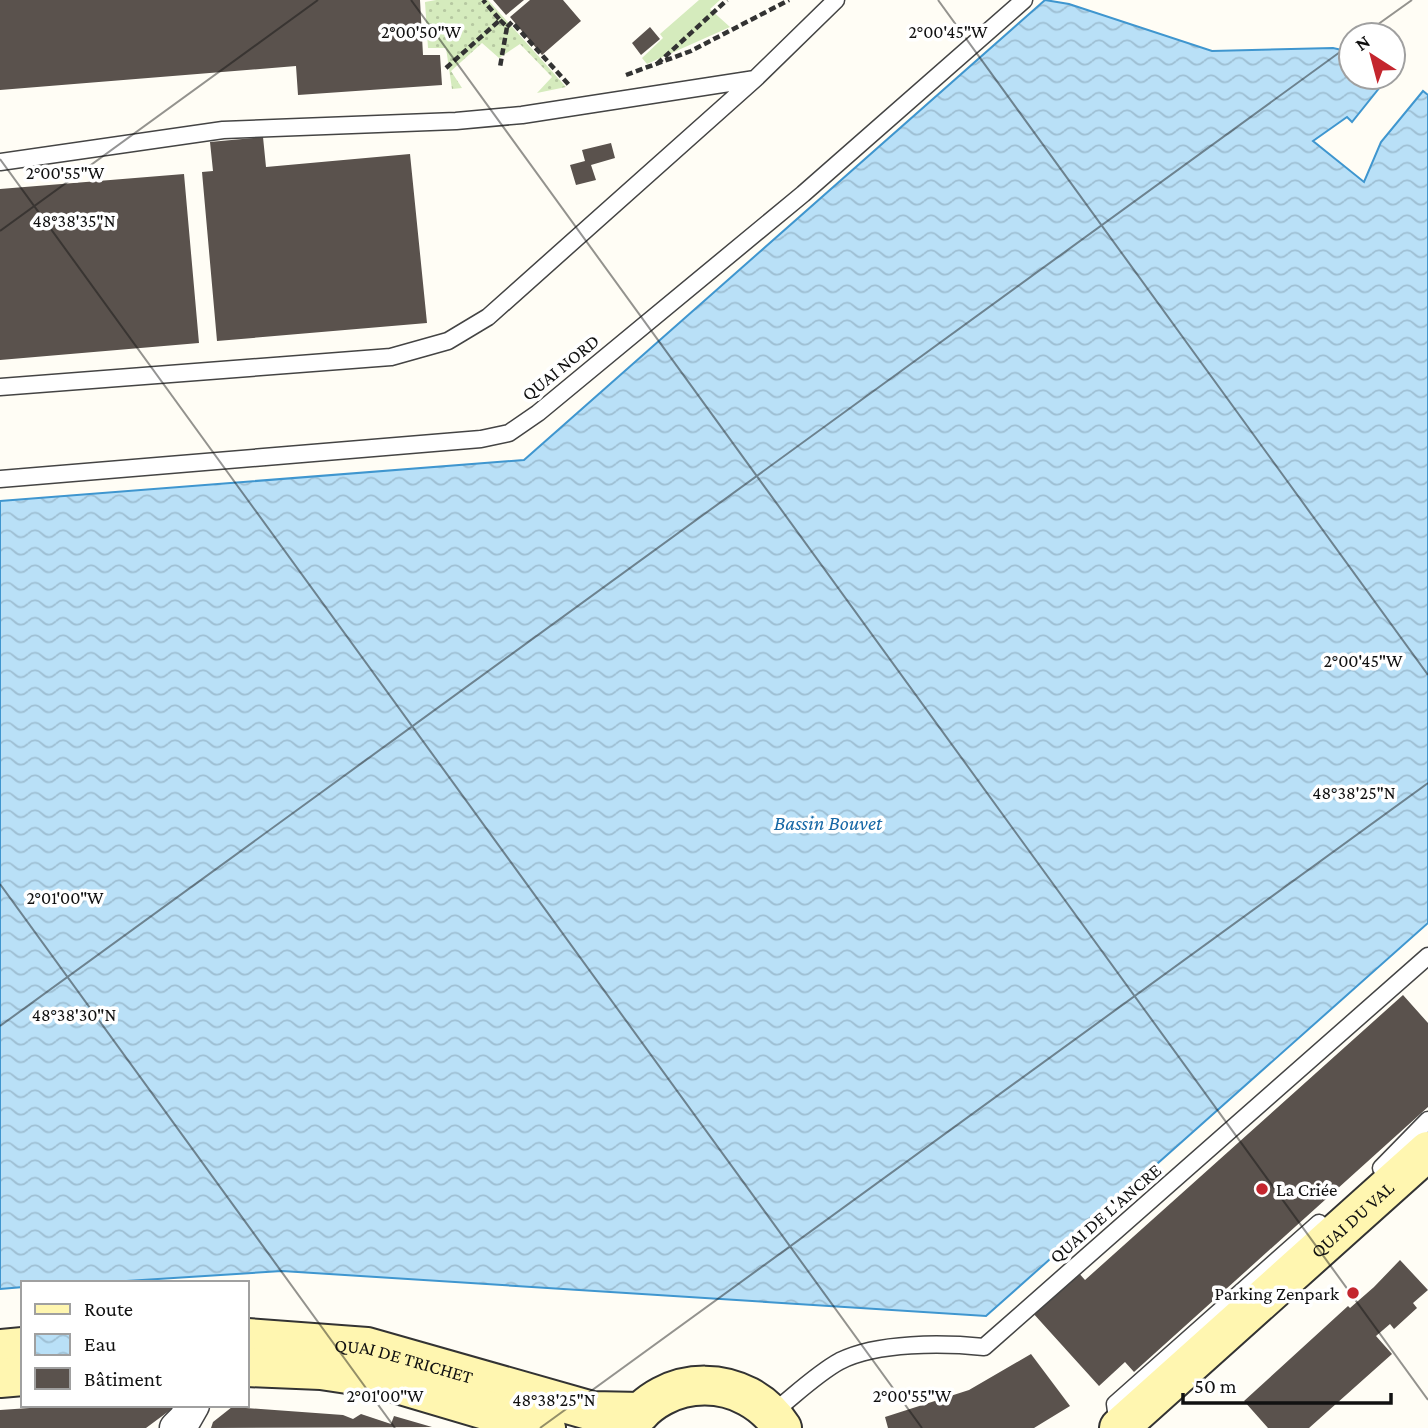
<svg xmlns="http://www.w3.org/2000/svg" width="1428" height="1428" viewBox="0 0 1428 1428" font-family="'Crimson Pro',serif">
	<style>
		.grass { fill: #d5ebbd }
		.garden { fill: url(#garden-dots) }
		.water { fill: url(#water-waves); stroke: #3f96cf; stroke-width: 2 }
		.building { fill: #5a524d }
		.lines { fill: none; stroke-linecap: round; stroke-linejoin: round }
		.service-casing { stroke: #444; stroke-width: 19 }
		.minor-casing { stroke: #444; stroke-width: 35 }
		.secondary-casing { stroke: #333; stroke-width: 42 }
		.path { stroke: #333; stroke-width: 4.5; stroke-dasharray: 7 3.5; stroke-linecap: butt }
		.service { stroke: #fff; stroke-width: 16 }
		.minor { stroke: #fff; stroke-width: 32 }
		.secondary { stroke: #fff6b0; stroke-width: 38 }
		.ticks { fill: none; stroke: #111; stroke-width: 2; stroke-opacity: 0.45 }
		.poi-dot { fill: #c4262e; stroke: #fff; stroke-width: 2.5 }
		.labels { text-anchor: middle; stroke-width: 7; stroke-linejoin: round; paint-order: stroke }
		.street-label { font-size: 19px; fill: #111; stroke: #fff }
		.poi-label { font-size: 19px; fill: #111; stroke: #fff; text-anchor: start }
		.water-label { font-size: 21px; font-style: italic; fill: #1768a6; stroke: #fff }
		.ticks-label { font-size: 18px; text-anchor: middle; fill: #111; stroke: #fff; stroke-width: 7; stroke-linejoin: round; paint-order: stroke }
	</style>
	<defs>
		<pattern id="garden-dots" width="8" height="8" patternUnits="userSpaceOnUse" patternTransform="scale(1.75)"><rect width="8" height="8" fill="#d5ebbd"/><path d="M2 2h.1M6 6h.1" fill="none" stroke="#b6c8a1" stroke-width="1.8" stroke-linecap="round"/></pattern>
		<pattern id="water-waves" width="16" height="10" patternUnits="userSpaceOnUse" patternTransform="scale(1.75)"><rect width="16" height="10" fill="#b9e0f7"/><path d="M0 5q4-4 8 0t8 0" fill="none" stroke="#9ebfd3"/></pattern>
	</defs>
	<rect width="100%" height="100%" fill="#fffdf5"/>
	<path class="grass" d="M699,0H720L710,9L730,27L647,64L642,58L663,38L660,34Z"/>
	<path class="garden" d="M436,0H488L566,87L537,93L552,77L520,44L499,58L482,43L451,71L462,88L452,89L446,48H428L425,2Z"/>
	<path class="water" d="M1045,0L1069,4L1212,51L1333,48L1351,52V77H1388L1352,122L1347,117L1313,141L1364,182L1381,142L1423,91L1428,95V923L986,1316L282,1271L95,1283H23V1287L0,1289V501L524,460Z"/>
	<path class="building" d="M0,0H420L423,55H440L442,85L298,95L296,66L0,90Z
		M493,0H524L506,15Z
		M530,0H563L581,21L542,55L510,17Z
		M650,27L660,39L641,55L632,43Z
		M263,137L266,167L410,154L427,323L217,341L202,172L213,171L210,142Z
		M611,143L615,158L591,165L596,180L576,185L570,165L585,161L582,150Z
		M184,174L199,343L0,360V189Z
		M1403,995L1428,1023V1107L1134,1372L1125,1362L1099,1386L1032,1312L1077,1271L1085,1280Z
		M1400,1260L1428,1290L1413,1303L1417,1308L1394,1329L1390,1324L1376,1336L1392,1354L1309,1428H1268L1244,1401L1348,1306L1350,1308L1374,1287Z
		M1031,1354L1070,1406L1034,1428H888L885,1417L969,1390Z
		M74,1405H171L173,1408L146,1428H0V1410Z
		M232,1407L343,1415L353,1419L361,1414L391,1424L394,1416L432,1427L211,1428L213,1422Z"/>
	<g class="lines">
		<defs>
			<path id="service" d="M0,162L223,130L456,121L522,115L755,79
				M0,387L391,357L448,341L488,317L755,79L836,0
				M0,479L481,439L509,433L538,413L803,194L1024,0
				M1381,1168L1428,1120
				M771,1414C793,1397 816,1374 840,1361C878,1342 943,1343 984,1347L1428,956
				M1118,1426L1115,1404L1319,1223"/>
			<path id="minor" d="M176,1428L185,1419L193,1405"/>
			<g id="secondary">
				<path id="s1" d="M247,1338L367,1347L592,1411L641,1412"/>
				<path d="M0,1349L23,1347"/>
				<path d="M247,1367L321,1370L381,1379L546,1428"/>
				<path d="M0,1378L23,1376"/>
				<path d="M628,1428C664,1371 746,1372 782,1428"/>
				<path id="s2" d="M1119,1428L1428,1151"/>
			</g>
		</defs>
		<use href="#service" class="service-casing"/>
		<use href="#minor" class="minor-casing"/>
		<use href="#secondary" class="secondary-casing"/>
		<path class="path" d="M500,20L507,27L500,67
			M507,27L512,22L570,86
			M657,64L727,0
			M446,68L500,20L483,0
			M626,75L691,51L789,0"/>
		<use href="#service" class="service"/>
		<use href="#minor" class="minor"/>
		<use href="#secondary" class="secondary"/>
	</g>
	<path class="ticks" d="M411,0L1428,1400M938,0L1428,675M1363,35L1412,0M0,159L922,1428M0,231L318,0M0,884L395,1428M0,1026L1351,44M540,1428L1428,783"/>
	<g class="poi-dot">
		<circle cx="1262" cy="1189" r="7"/>
		<circle cx="1353" cy="1293" r="7"/>
	</g>
	<g class="labels">
		<g class="street-label">
			<text transform="translate(560 367) rotate(-39)" y="7">QUAI NORD</text>
			<text transform="translate(1105 1213) rotate(-41)" y="7">QUAI DE L'ANCRE</text>
			<text dy="7" stroke="none"><textPath href="#s2" startOffset="313">QUAI DU VAL</textPath></text>
			<text dy="7" stroke="none"><textPath href="#s1" startOffset="159">QUAI DE TRICHET</textPath></text>
		</g>
		<g class="poi-label">
			<text x="1276" y="1196">La Criée</text>
			<text x="1339" y="1300" text-anchor="end">Parking Zenpark</text>
		</g>
		<g class="water-label">
			<text x="828" y="830">Bassin Bouvet</text>
		</g>
	</g>
	<g class="ticks-label">
		<text x="421" y="38">2°00'50"W</text>
		<text x="948" y="38">2°00'45"W</text>
		<text x="65" y="179">2°00'55"W</text>
		<text x="74" y="227">48°38'35"N</text>
		<text x="1363" y="667">2°00'45"W</text>
		<text x="1354" y="799">48°38'25"N</text>
		<text x="65" y="904">2°01'00"W</text>
		<text x="74" y="1021">48°38'30"N</text>
		<text x="385" y="1402">2°01'00"W</text>
		<text x="912" y="1402">2°00'55"W</text>
		<text x="554" y="1406">48°38'25"N</text>
	</g>
	<rect x="21" y="1281" width="228" height="126" fill="#ffffff" stroke="#a0a0a0" stroke-width="2"/>
	<rect x="35" y="1304" width="35" height="10" fill="#fff6b0" stroke="#a0a0a0" stroke-width="2"/>
	<text x="84" y="1316" font-size="21" fill="#111111">Route</text>
	<rect x="35" y="1334" width="35" height="21" fill="url(#water-waves)" stroke="#a0a0a0" stroke-width="2"/>
	<text x="84" y="1351" font-size="21" fill="#111111">Eau</text>
	<rect x="35" y="1368" width="35" height="21" fill="#5a524d" stroke="#a0a0a0" stroke-width="2"/>
	<text x="84" y="1386" font-size="21" fill="#111111">Bâtiment</text>
	<g transform="translate(1372 56) rotate(324)"><circle r="33" fill="#ffffff" stroke="#a0a0a0" stroke-width="2"/>
	<path d="M0-5L12 26L0 18L-12 26Z" fill="#c4262e"/>
	<text y="-10" font-size="19" font-weight="bold" text-anchor="middle" fill="#111111">N</text>
	</g>
	<path d="M1183 1393v10h208v-10" fill="none" stroke="#111111" stroke-width="3.5"/>
	<text x="1194" y="1393" font-size="21" fill="#111111" stroke="#ffffff" stroke-width="5" paint-order="stroke">50 m</text>
</svg>
